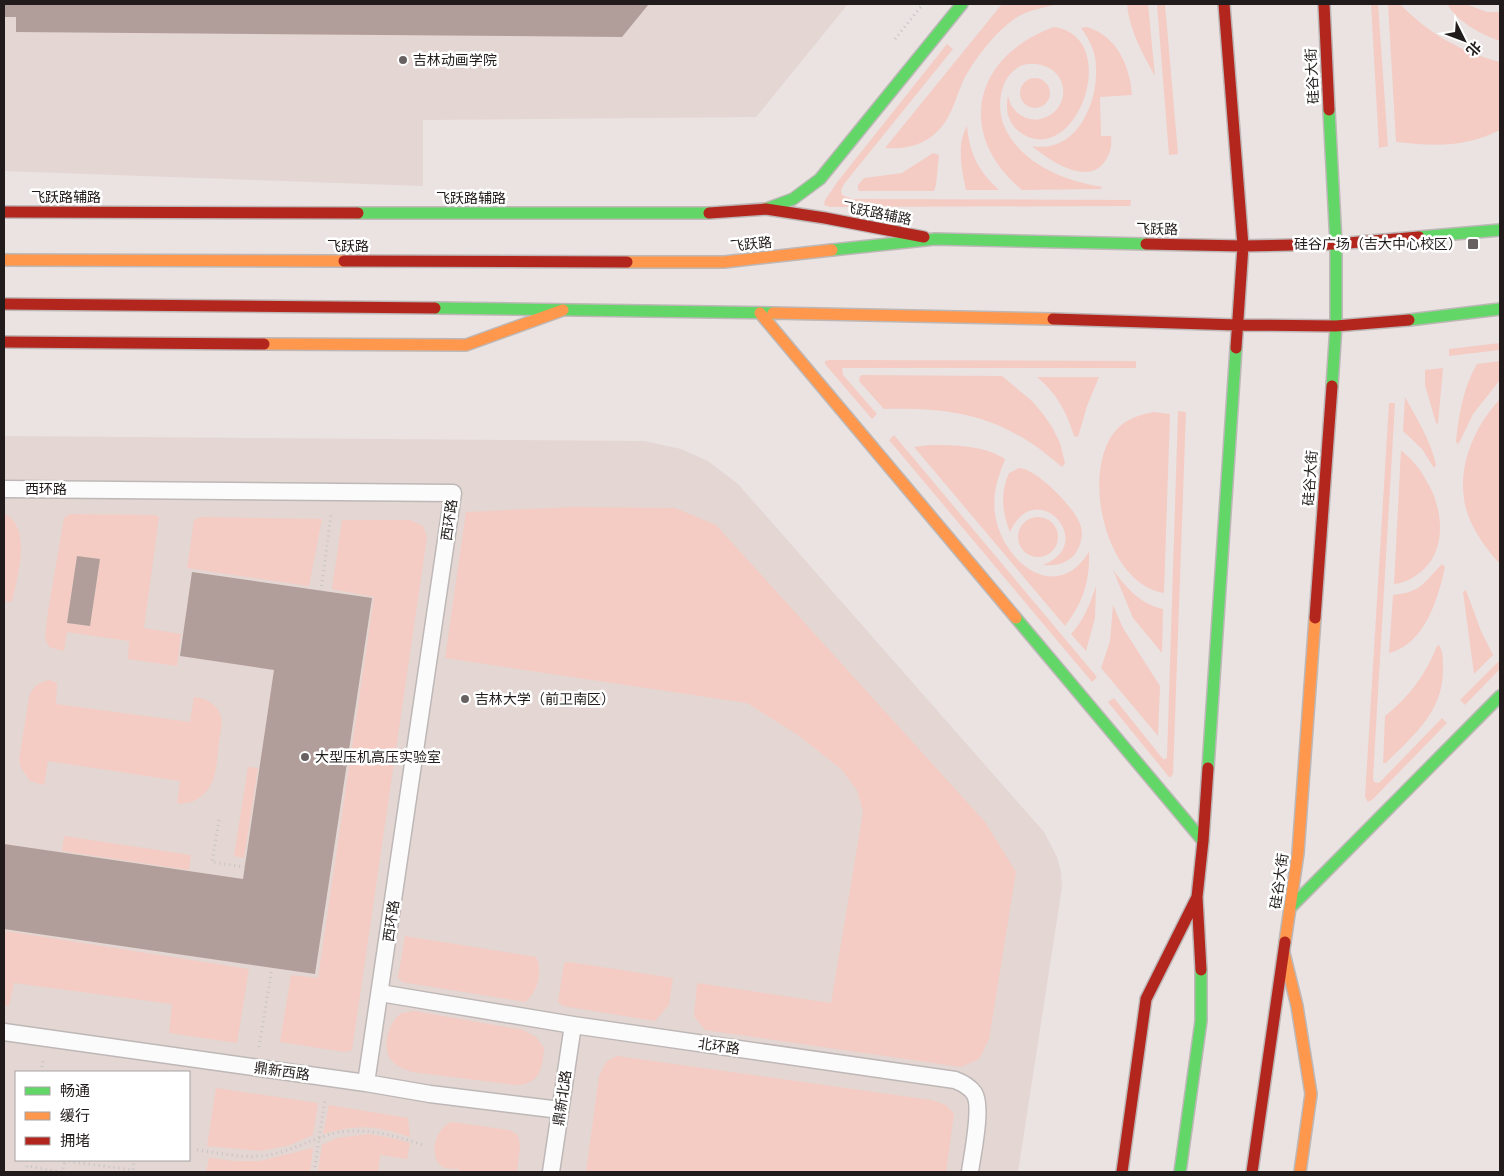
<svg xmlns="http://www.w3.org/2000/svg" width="1504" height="1176" viewBox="0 0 1504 1176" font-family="'Noto Sans','Noto Sans SC',sans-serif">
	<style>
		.built { fill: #e4d6d2; fill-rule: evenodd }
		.green { fill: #f4ccc4; fill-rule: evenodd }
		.building { fill: #b19d99 }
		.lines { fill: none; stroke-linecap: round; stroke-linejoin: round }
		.lane-casing { stroke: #bdb8b7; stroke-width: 19 }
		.fast-casing { stroke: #bdb8b7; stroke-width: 14 }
		.slow-casing { stroke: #bdb8b7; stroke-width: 14 }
		.jam-casing { stroke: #bdb8b7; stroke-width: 14 }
		.path { stroke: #c6c4c4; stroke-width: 3; stroke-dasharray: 1 4; stroke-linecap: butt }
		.lane { stroke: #fcfbfb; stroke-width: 16 }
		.fast { stroke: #63d668; stroke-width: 11 }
		.slow { stroke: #ff974d; stroke-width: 11 }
		.jam { stroke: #b3261e; stroke-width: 11 }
		.poi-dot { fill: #676261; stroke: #fff; stroke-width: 2 }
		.labels { text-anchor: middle; stroke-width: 5; stroke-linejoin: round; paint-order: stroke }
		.poi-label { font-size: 14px; fill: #211c1b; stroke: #fff; text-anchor: start }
		.street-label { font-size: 14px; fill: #211c1b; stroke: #fff }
	</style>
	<rect width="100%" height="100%" fill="#eae3e2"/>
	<path class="built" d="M4,4H848L756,117L423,120V186L4,171Z
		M4,436L644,441L681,449L708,461L738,484L1044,832L1057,857L1061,872L1062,887L1018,1172H4ZM16,1072H189V1160H16Z"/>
	<path class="green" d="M1002,4H1061C1048,6 1035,9 1023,14C1000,25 976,57 964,79C957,94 953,112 943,125C929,144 907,150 885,148Z
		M1127,4H1148L1155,76C1142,53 1129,29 1127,4Z
		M1157,4H1165L1178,154L1169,155Z
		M1371,4H1378L1388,146L1379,148Z
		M1388,4H1400C1428,33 1461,52 1500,62V130C1464,148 1435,146 1396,142Z
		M1447,4H1466L1487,12H1500V41C1480,34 1458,22 1447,4Z
		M1054,27C1124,37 1076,170 1021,133C1008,124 1005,110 1008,96C1009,100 1011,106 1014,109C1034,134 1073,110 1061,81C1058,73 1050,67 1041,65C1005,56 992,101 1005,128C1022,164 1064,181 1102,187L1101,189L1022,190C955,134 973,56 1054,27Z
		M1087,27C1117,36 1130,66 1132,95L1100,97L1101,136H1111C1112,144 1111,151 1107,158C1091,189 1050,161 1032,146C1076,154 1098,104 1096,67C1096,53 1090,40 1081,28Z
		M947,44L953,49L844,184L841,190L842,195L852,199L1131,200L1130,206L830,207L824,205L825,200L838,181Z
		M1020 93a15 15 0 1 1 30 0a15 15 0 1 1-30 0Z
		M967,126C970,155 978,170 999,190H966C962,171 956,144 967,126Z
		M933,153L939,155L936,185L934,191H860L858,190V185L864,178L902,173Z
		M1500,343V350L1449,356V349Z
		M829,360L1136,361V368H842L843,375L877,414L872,419L825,364V361Z
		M1500,361V380L1473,414L1459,443L1457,444L1456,441C1459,414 1463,388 1477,364Z
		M1443,368L1438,424L1436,423L1425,385V370Z
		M862,375L1002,376L1032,401L1043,414L1052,427L1060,443L1065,463L1062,467C1052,459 1042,450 1031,443C983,412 940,408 884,409L859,381L860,376Z
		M1037,377H1099L1087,406L1078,437L1074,436C1067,412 1056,393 1037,377Z
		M1405,397C1417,419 1431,441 1436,465L1434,468L1422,449L1403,431Z
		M1500,399V564C1488,551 1477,536 1470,520C1452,478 1471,430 1500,399Z
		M1389,403H1395L1373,778L1374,782L1378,783L1381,781L1442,718L1447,723L1373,799L1368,802L1365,797Z
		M1178,411L1186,412L1173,774L1171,777H1169L1108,702L1114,698L1163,759H1166L1167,757Z
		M1153,412L1170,414L1164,593C1104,584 1079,467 1118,428C1128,418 1140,415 1153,412Z
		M894,435L1097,677L1092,682L889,440Z
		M930,445C953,445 984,445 1005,459C1004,464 1001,468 1000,473C995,486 993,500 995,514C1002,562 1056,605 1089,552C1090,581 1083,603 1065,626L914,447Z
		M1401,450C1411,459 1420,468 1426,480C1442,505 1448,546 1424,569C1415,577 1406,583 1394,584Z
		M1019,468C1036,468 1075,508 1080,524C1084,535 1081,545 1075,554C1067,564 1055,566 1043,565C1099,544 1036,474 1010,532C1002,512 1000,493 1009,473Z
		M573,507L675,508L716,525L985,822L1016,872L989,1039L979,1059L961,1067L705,1030L694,1016L697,983L831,1003L863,812L857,790L841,769L798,735L747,703L445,658L466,512Z
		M4,513C33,528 17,577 12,602L4,601Z
		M70,514L154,515L159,517L144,628L181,634L177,666L128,659L129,641L67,632L64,651L49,647L45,638L48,611L64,518ZM77,556L100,560L90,626L67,623Z
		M200,517L322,519L309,586L187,568L194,520Z
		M1018 537a20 20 0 1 1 40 0a20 20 0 1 1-40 0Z
		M342,520H410L423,526L427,537L352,1050L345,1052L280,1042L291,975L318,978L374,597L332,589Z
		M1442,564L1445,567C1438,599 1425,644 1389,653L1393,595C1422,592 1423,583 1442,564Z
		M1113,570C1126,587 1141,605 1163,609L1162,653L1133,618Z
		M1096,586L1095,618L1086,651L1071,634C1084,620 1090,604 1096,586Z
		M1466,590L1481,631L1493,655L1474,674L1463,592Z
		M1113,605L1123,628L1160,686L1158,736L1101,668L1110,641Z
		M1439,645C1443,651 1443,660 1443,668C1444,711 1414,735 1386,763H1383L1385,716C1409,697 1426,674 1437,646Z
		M1500,660V669L1465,705L1460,700Z
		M50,680L57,683L56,704L190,722L194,697C206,698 217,704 221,716C223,723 220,735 219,742C216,763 218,785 199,798C191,803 185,804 177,803L180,781L48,761L44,785L30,781L21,768L19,760L29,697C33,686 39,682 50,680Z
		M248,767L258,768L244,858L234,856Z
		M64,836L191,855L189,870L62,851Z
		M6,931L249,969L237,1043L169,1033L172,1004L14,983L9,1006L4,1005V941Z
		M405,936L536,957C543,970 538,993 525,1002L402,982L398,977Z
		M569,962L673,978L669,1005L655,1021L563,1006L558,1002L564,963Z
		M414,1011L523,1030L536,1037L544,1048C542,1068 541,1084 516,1085L412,1072C404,1069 396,1066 391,1060C381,1048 389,1020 402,1013C406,1012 411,1012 414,1011Z
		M617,1056L931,1100L946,1105L954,1114L946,1172H586L599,1076L606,1062Z
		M216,1088L318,1103L313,1135L290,1145L261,1151L207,1146Z
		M329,1105L408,1118L410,1137C375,1125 358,1124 323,1134Z
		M452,1122L509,1130L518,1135L520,1146L517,1172H459V1169C455,1169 447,1169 443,1167C427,1158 436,1126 452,1122Z
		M369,1134L391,1138L410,1143L407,1159L380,1155L378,1172H318L322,1145L337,1138Z
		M313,1148L310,1172H206L209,1158L235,1161H260Z"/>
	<path class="building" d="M5,4H649L622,37L16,32V17H4Z
		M77,556L100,559L90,626L67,623Z
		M192,572L372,598L315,974L4,929V844L243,879L274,670L180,656Z"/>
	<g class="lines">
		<defs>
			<path id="lane" d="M4,489L453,493L366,1083
				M380,993L573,1025L955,1080C963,1083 969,1086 974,1093C983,1106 972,1156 970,1172
				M4,1032L366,1083L430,1094L560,1110
				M551,1172L573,1025"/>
			<path id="fast" d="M1329,110L1336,244V326L1332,386
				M766,209L793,199L820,179L962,4
				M358,213H709
				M1419,237L1500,230
				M832,250L935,239L1146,244
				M435,308L773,313
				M1409,320L1500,309
				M1016,618L1203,841
				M1208,768L1236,348
				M1290,908L1500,696
				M1180,1172L1201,1021V970"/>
			<path id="slow" d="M4,260L344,261
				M627,262H724L832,250
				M760,313L1016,618
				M773,313L1053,319
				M264,344L466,345L563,310
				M1285,942L1298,853L1315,618
				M1284,953L1297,1006L1311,1094L1300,1172"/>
			<path id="jam" d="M1224,4L1243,246L1236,348
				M1324,4L1329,110
				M4,212L358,213
				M709,213L766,209L825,218L924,237
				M1146,244L1243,246L1336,244L1419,237
				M344,261L627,262
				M4,304L435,308
				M1053,319L1237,325L1336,326L1409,320
				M4,342L264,344
				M1315,618L1332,386
				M1201,970L1197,897L1203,841L1208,768
				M1122,1172L1146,999L1197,897
				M1252,1172L1285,942"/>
		</defs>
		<use href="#lane" class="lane-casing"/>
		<use href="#fast" class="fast-casing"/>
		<use href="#slow" class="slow-casing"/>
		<use href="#jam" class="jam-casing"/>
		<path class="path" d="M895,39L923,4
			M321,591L331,515
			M219,820L212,862L245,867
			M259,1047L272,968
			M41,1072L43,1060
			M197,1150C219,1153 241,1158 262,1156C290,1153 313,1137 340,1132C369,1128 396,1136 423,1145
			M59,1160L133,1170L134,1160
			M26,1172L27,1166L62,1172L65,1161
			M314,1172L325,1100"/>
		<use href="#lane" class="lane"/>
		<use href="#fast" class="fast"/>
		<use href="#slow" class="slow"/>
		<use href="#jam" class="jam"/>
	</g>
	<g class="poi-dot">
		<circle cx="403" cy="60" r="5"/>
		<rect x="1467" y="238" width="12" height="12" rx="2.5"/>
		<circle cx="465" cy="699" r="5"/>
		<circle cx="305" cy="757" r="5"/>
	</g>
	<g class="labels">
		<g class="poi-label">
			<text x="413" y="65">吉林动画学院</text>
			<text x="1462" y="249" text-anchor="end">硅谷广场（吉大中心校区）</text>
			<text x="475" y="704">吉林大学（前卫南区）</text>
			<text x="315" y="762">大型压机高压实验室</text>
		</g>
		<g class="street-label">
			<text transform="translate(1312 76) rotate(-93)" y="5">硅谷大街</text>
			<text x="66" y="202">飞跃路辅路</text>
			<text x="471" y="203">飞跃路辅路</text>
			<text transform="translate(877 213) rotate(11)" y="5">飞跃路辅路</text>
			<text transform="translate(1157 229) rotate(1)" y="5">飞跃路</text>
			<text transform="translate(751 244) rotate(-6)" y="5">飞跃路</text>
			<text x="348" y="251">飞跃路</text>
			<text transform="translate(1310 478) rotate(-86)" y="5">硅谷大街</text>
			<text x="46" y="494">西环路</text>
			<text transform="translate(449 520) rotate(-82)" y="5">西环路</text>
			<text transform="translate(1279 881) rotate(-82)" y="5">硅谷大街</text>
			<text transform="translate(391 921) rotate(-82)" y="5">西环路</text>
			<text transform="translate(719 1046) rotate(8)" y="5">北环路</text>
			<text transform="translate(282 1071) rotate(8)" y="5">鼎新西路</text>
			<text transform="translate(562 1098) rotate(-82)" y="5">鼎新北路</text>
		</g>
	</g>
	<rect width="1504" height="1176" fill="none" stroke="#211c1b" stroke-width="10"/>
	<rect x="15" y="1071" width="175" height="90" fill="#ffffff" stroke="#a6a4a4"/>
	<rect x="25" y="1087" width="25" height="8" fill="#63d668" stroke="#a6a4a4"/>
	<text x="60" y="1096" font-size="15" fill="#211c1b">畅通</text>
	<rect x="25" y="1112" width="25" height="8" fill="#ff974d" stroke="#a6a4a4"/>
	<text x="60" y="1121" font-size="15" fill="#211c1b">缓行</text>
	<rect x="25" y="1137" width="25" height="8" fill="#b3261e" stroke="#a6a4a4"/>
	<text x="60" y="1146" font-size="15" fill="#211c1b">拥堵</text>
	<g transform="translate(1464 40) rotate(132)" stroke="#ffffff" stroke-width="4" paint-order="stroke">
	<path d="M0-4L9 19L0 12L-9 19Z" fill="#211c1b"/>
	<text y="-8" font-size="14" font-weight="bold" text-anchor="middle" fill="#211c1b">北</text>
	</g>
</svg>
